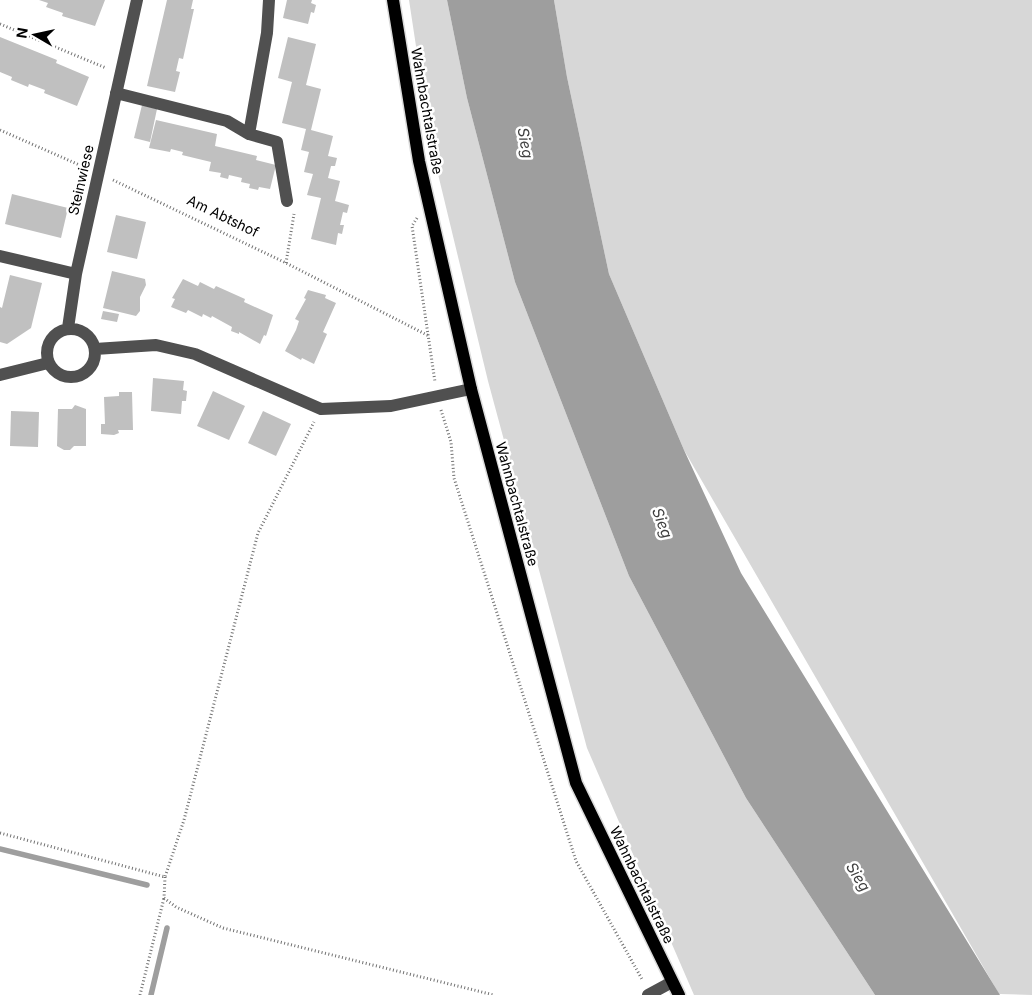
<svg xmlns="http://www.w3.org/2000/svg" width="1032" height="995" viewBox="0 0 1032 995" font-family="Inter,sans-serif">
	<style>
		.green { fill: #d7d7d7 }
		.water { fill: #9e9e9e }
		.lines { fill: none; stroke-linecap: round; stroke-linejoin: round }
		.stream { stroke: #9e9e9e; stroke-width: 5.5 }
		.building { fill: #c0c0c0 }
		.major-casing { stroke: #dbdbdb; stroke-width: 15 }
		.path { stroke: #727272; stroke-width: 3; stroke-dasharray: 1 2.5; stroke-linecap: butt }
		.minor { stroke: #505050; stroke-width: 12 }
		.major { stroke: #000; stroke-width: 12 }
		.labels { text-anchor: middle; stroke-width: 5; stroke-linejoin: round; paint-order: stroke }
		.street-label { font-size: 14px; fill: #000; stroke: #fff }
		.water-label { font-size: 15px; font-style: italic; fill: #3f3f3f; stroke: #fff }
	</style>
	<rect width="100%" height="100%" fill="#fff"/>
	<path class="green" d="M409,0H447L467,98L515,282L629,576L746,798L875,995H694L587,748L488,381L431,145Z
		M554,0H1032V995L999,994L684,450L609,274L567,77Z"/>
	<path class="water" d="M447,0H554L567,77L609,274L684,450L741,573L1000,995H875L746,798L629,576L515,282L467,98Z"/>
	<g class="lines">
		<path class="stream" d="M0,849L147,885
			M151,995L167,928"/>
	</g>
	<path class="building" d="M39,0H105L95,26L62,16L63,13L46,7L48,3Z
		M167,0H193L191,9H194L183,59L179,58L176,71L180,72L175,92L147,86Z
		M287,0H312L311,3L316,5L314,13L311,12L308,24L283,18Z
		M0,37L57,60L56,63L89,77L77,106L44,93L45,90L29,84L28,87L11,80L12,77L0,72Z
		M288,37L316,44L306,85L321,89L311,130L333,136L328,156L337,158L335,166H331L328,178L340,181L335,201L349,205L347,213L343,212L340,225H344L342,234L338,233L336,245L311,239L321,198L307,195L313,174L304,172L309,152L301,150L306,129L282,123L292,82L278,78Z
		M142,105L157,109L150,142L134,138Z
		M156,120L217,134L215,146L257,156L256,160L276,165L270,189L259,187L258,190L249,188L250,184L241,182L242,178L229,175L228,179L220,177L221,173L209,171L211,162L182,155L183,152L171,149L170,152L149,148Z
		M12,194L68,208L61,238L5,224Z
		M116,215L146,222L137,259L107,252Z
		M112,271L145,279L146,285L140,297V311L136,316L103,308Z
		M10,275L42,283L31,328L7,344L0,342V307L2,308Z
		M183,279L198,286L200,282L214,289L216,286L245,299L244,302L273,315L266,336L264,335L260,344L239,332V334L231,331L232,327L212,316L211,318L203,314L202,317L188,310L186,313L171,307L175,299L172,298Z
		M308,290L326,295L325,298L336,303L323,332L327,334L314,364L302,358L301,360L285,351L296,330L299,321L295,319L306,299L304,298Z
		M103,311L119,314L117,322L101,319Z
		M153,378L184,381L183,390L187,391L186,401H182L181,414L151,411Z
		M213,391L245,406L229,440L197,426Z
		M119,392H132L133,430H118L119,433L114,435L101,434V424H105L104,397L119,396Z
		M75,405L86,409V446H74L70,450H64L57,446L58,409H72Z
		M11,411L39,412L38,447L10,446Z
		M263,411L291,424L276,456L248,443Z"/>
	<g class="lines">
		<defs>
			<path id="major" d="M393,0L419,161L471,389L576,783L679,995"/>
		</defs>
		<use href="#major" class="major-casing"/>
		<path class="path" d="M0,24L106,68
			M0,130L84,167
			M113,180L286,263L429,336
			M417,218L412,226L435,382
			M286,263L294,214
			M441,410L451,442L454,478L576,861L643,981
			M0,833L165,877L184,820L258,533L314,422
			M165,877L164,898L176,907L223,928L494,995
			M140,995L164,898"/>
		<path class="minor" d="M269,0L267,33L249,134L277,142L287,201
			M116,93L227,121L249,134
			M0,256L76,274
			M68,328L76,274L137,0
			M47 353a24 24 0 1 1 48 0a24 24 0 1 1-48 0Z
			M95,349L156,345L195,354L321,409L391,406L471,389
			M0,375L48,363
			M648,995L672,982"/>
		<use href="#major" class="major"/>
	</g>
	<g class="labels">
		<g class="street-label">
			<text transform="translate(427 111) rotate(80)" y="5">Wahnbachtalstraße</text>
			<text transform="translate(81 180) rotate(-77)" y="5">Steinwiese</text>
			<text transform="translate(223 216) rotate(26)" y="5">Am Abtshof</text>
			<text transform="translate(517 504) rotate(75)" y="5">Wahnbachtalstraße</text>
			<text transform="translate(642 885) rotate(64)" y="5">Wahnbachtalstraße</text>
		</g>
		<g class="water-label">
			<text transform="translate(525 143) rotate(80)" y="5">Sieg</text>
			<text transform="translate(662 523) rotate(69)" y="5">Sieg</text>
			<text transform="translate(858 877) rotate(58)" y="5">Sieg</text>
		</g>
	</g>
	<g transform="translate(35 35) rotate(279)" stroke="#ffffff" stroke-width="4" paint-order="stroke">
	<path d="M0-4L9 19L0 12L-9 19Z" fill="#000000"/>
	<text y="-8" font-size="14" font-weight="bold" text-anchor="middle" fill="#000000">N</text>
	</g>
</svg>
